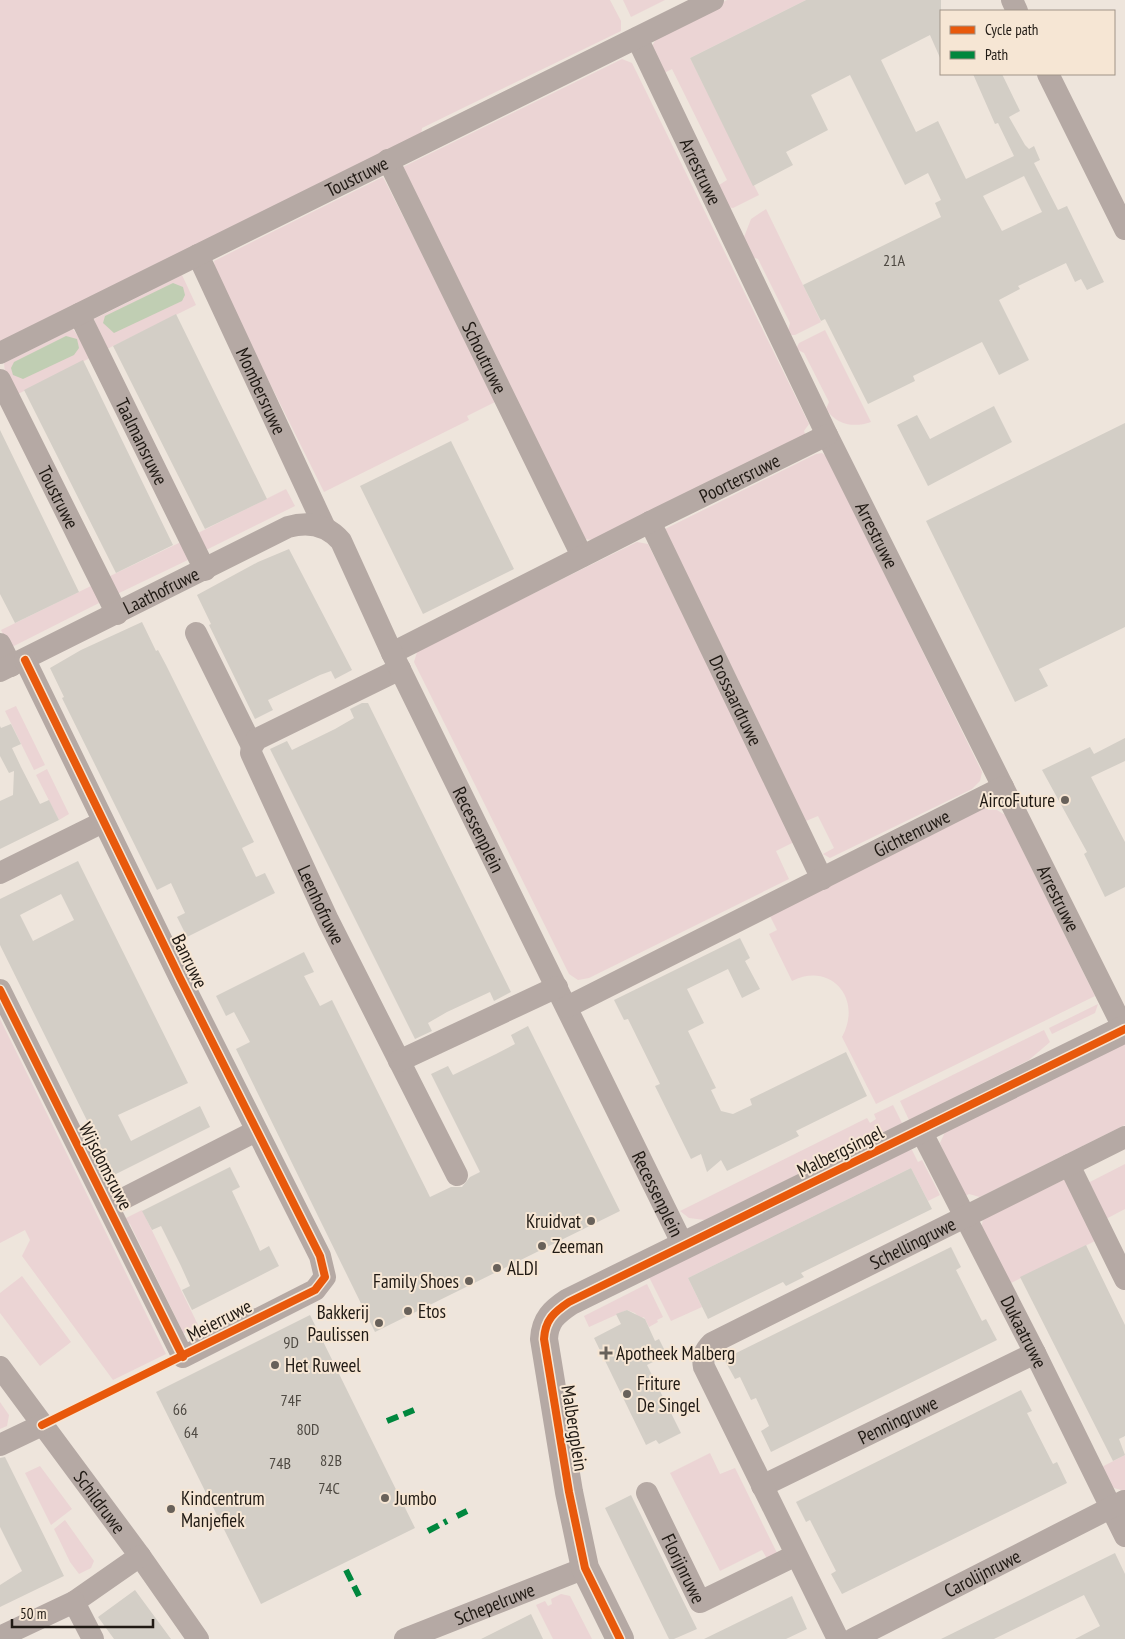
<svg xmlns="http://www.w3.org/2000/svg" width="1125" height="1639" viewBox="0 0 1125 1639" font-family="'PT Sans Narrow',sans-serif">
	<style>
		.green { fill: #ebd4d4 }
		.water { fill: #c0ceb3 }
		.building { fill: #d3cec6; fill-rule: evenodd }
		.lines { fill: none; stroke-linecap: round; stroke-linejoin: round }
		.minor { stroke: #b5a9a4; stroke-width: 22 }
		.tertiary { stroke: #b5a9a4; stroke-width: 28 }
		.quiet { stroke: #00873e; stroke-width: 6; stroke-dasharray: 12 6; stroke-linecap: butt }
		.cycleway-casing { stroke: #f6e6d4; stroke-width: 11 }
		.cycleway { stroke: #e8590c; stroke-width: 8 }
		.poi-dot { fill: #68615a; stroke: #f6e6d4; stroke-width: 2 }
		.labels { text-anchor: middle; stroke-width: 4; stroke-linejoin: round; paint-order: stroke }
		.number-label { font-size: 16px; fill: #4e4942 }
		.street-label { font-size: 19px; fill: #201a14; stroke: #f6e6d4 }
		.poi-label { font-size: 19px; fill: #201a14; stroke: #f6e6d4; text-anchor: start }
	</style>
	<rect width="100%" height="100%" fill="#eee5dc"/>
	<path class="green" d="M0,0H610L621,21V31L422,128L421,136L0,344Z
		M623,0H665L631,17Z
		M727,0H806L690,58L759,195L733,208L728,207L716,187L727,180L672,69L660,75L652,46L659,34Z
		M622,59L632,63L809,424L804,431L806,436L594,540L583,539L401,168Z
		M383,177L497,401L467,416L469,420L324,492L216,275L214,261Z
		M766,209L821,322L795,335H791L788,331L790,323L758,259L752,257L744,237L751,219Z
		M182,275L196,305L105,350L94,319Z
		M73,329L92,357L16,395L5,373L4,363Z
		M825,330L871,422C854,428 836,425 826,409L829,402L804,353L796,349L799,343Z
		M822,453L827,457L982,772L980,781L972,789L830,858L823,854L834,848L818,816L806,821L665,529L816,454Z
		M286,489L295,506L204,551L196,534Z
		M183,541L192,558L115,595L106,578Z
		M637,542L648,544L796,841L776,851L789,879L589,978L578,980L569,974L414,662L417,652L425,647Z
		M93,585L101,602L10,648L1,630Z
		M16,706L45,765L34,770L5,711Z
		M47,769L69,814L59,820L36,775Z
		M985,805L988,810H997L1005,815L1095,996L876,1104L842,1037C863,999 831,961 792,981L769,934L777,930L768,912Z
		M1098,1004L1095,1013L1052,1034L1049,1028Z
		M0,1019L166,1354L113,1380L22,1256L30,1240L25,1230L0,1243Z
		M1044,1030L1050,1042L1029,1060L909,1120L900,1101Z
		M1125,1042V1125L980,1197L969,1194L963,1197L940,1143L945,1132Z
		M893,1105L902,1123L705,1220L689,1218L680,1211L867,1118L870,1123L876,1119L874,1114Z
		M912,1150L918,1162L922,1160L940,1195L928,1201L911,1168L688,1278L702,1307L671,1321L649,1277L905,1151Z
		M1125,1164V1209L1104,1220L1086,1184Z
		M1065,1179L1099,1239L1007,1285L981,1230L983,1219Z
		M142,1210L200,1329L194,1332L191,1329L179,1336L180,1326L130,1224L122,1220Z
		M22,1276L71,1342L40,1366L0,1313V1293Z
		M647,1284L663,1317L657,1320L658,1322L649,1327L644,1317L640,1319L635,1313L627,1310L589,1327L584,1316Z
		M0,1402L9,1415L7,1426L0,1429Z
		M710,1453L720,1474L735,1468L778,1555L769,1562L762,1550L720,1571L670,1473Z
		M1125,1455V1490C1110,1490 1106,1481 1098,1469Z
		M40,1466L72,1509L51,1525L25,1473Z
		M65,1520L94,1561L91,1568L79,1574L70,1562L54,1529Z
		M561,1594L570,1596L592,1639H553L536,1605L545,1601L548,1606L552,1604L551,1599Z"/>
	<path class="water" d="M173,283L183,287L185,295L182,301L114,333L103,323L105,316Z
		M66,336L77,339L79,348L74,355L23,379L13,375L11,368L14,362Z"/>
	<path class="building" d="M806,0H941V60L930,35L881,60L916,132L938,121L966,179L1014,156L998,123L995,124L973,74H1002L1020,111L1009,117L1025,145L1029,149L1034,146L1040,160L1034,163L1058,210L1067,206L1104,282L1087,290L1081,279L1075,282L1066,263L1018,286L1020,289L999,300L1029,360L999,375L982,342L913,376L915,381L868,404L825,319L821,321L803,285L941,217L935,203L941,200L928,173L905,185L850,75L811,95L828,130L786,152L793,165L753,186L690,58ZM1024,176L1042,212L1002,231L983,196Z
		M176,314L267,499L205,529L113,346Z
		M83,360L173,545L116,573L24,390Z
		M994,406L1012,442L928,486L897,425L917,415L930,439Z
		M1125,423V627L1039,669L1048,686L1015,702L926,521Z
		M0,430L79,592L15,623L0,594Z
		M451,441L514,569L423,614L360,486Z
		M289,549L352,670L335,679L331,671L320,675L268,700L273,710L255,719L209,625L211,624L197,595L258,562Z
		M142,622L156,651L158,650L166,665L254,842L242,848L256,877L265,873L275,893L187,937L177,917L185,913L171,883L157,890L62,698L64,697L50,668L81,650Z
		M362,703H368L511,992L494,1001L490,992L447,1012L428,1023L432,1031L415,1039L270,749L287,741L292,750L335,729L354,718L350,709Z
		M11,724L21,744L12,748L21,767L40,804L49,800L59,820L0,849V801L13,795L14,771L9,773L0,756V726L1,728Z
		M1125,738V761L1091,777L1125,842V887L1105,897L1084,854L1087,852L1042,770L1090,747L1094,754Z
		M78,861L188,1083L118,1115L131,1141L200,1106L210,1127L114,1175L0,945V899ZM61,894L74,920L33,941L20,915Z
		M740,938L750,958L745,961L760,989L742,998L728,969L687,989L704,1023L688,1031L716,1088L711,1090L721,1111L733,1114L752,1105L750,1099L846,1052L867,1096L796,1131L799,1136L727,1171L721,1160L707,1172L701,1154L691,1159L655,1086L660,1084L628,1019L624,1020L614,1000Z
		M304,952L314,972L304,976L320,1006L332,1000L430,1197L451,1187H462L470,1177L480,1172L431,1074L448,1066L453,1075L496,1054L515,1044L511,1035L528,1026L620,1211L375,1332L236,1049L250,1042L234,1012L226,1016L216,996Z
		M230,1167L240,1187L232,1191L251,1231L260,1251L269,1246L279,1266L192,1310L182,1290L190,1286L181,1266L161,1226L152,1230L142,1211Z
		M911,1168L932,1209L801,1273L804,1277L786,1286L783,1282L708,1319L688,1278Z
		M1086,1245L1125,1325V1436L1119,1439L1125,1455L1113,1461L1020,1277Z
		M951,1247L961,1267L956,1270L982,1321L986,1319L997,1340L771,1452L761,1431L769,1426L756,1398L751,1400L740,1377L735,1379L724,1359Z
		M627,1310L645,1319L655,1341L659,1339L667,1355L647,1365L681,1433L659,1444L656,1440L646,1445L594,1338L621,1324L616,1314Z
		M310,1315L415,1528L261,1604L156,1392Z
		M1021,1390L1032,1411L1027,1413L1053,1464L1057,1462L1067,1483L842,1594L831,1574L836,1571L810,1520L806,1522L796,1502Z
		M5,1457L64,1576L0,1607V1585L22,1571L0,1527V1458Z
		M631,1495L697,1629L674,1639H669L605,1508Z
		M1115,1553L1125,1574V1639H1075L1100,1626L1084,1595L994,1639H941Z
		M135,1590L171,1639H114L98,1617Z
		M792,1596L807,1629L786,1639H704Z
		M531,1614L543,1639H481Z"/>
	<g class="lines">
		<g class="minor">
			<path d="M1012,0L1017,11"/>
			<path id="s1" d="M637,38L827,435L1124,1029"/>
			<path d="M1048,74L1125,229"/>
			<path id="s2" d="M388,160L582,556"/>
			<path id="s3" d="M198,255L325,528"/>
			<path id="s4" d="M79,314L205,570"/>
			<path id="s5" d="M0,353L713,0"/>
			<path id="s6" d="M0,380L117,614"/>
			<path id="s7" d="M650,522L822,879"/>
			<path d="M196,633L252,746"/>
			<path d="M0,644L11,666"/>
			<path id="s8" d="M392,653L650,522L827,435"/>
			<path id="s9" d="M400,669L257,739L252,746L251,753L328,920L457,1175"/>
			<path id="s10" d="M0,671L288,527C309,521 327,525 341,541L392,653L684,1247"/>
			<path d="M0,873L103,822"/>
			<path d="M0,990L183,1357L315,1290L325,1277L320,1256L180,978L25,660"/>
			<path id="s11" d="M567,1007L1003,787"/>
			<path d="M399,1061L557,987"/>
			<path id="s12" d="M920,1129L1035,1353L1125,1536"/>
			<path d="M1069,1165L1125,1279"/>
			<path d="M109,1206L256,1131"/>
			<path id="s13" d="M0,1367L140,1556L198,1639"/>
			<path d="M0,1445L42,1425"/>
			<path id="s14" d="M762,1486L1035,1353"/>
			<path id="s15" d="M647,1493L700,1602L796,1555"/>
			<path d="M74,1602L140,1556"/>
			<path d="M0,1637L74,1602L93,1639"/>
			<path id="s16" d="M405,1639L585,1568"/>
			<path id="s17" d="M838,1639L704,1367C702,1357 704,1351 712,1343L1125,1137"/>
			<path id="s18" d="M853,1639L1124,1501"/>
		</g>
		<path class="tertiary" d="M620,1639L585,1568L569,1492L544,1339C545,1320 554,1312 569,1302L1125,1029"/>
		<path class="quiet" d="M387,1421L414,1410
			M457,1516L467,1511
			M428,1531L447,1521
			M346,1570L359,1596"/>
		<defs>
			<path id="cycleway" d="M25,660L180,978L320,1256L325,1277L315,1290L42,1425
				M0,990L183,1357
				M620,1639L585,1568L569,1492L544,1339C545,1320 554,1312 569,1302L1125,1029"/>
		</defs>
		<use href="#cycleway" class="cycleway-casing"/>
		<use href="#cycleway" class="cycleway"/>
	</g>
	<g class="poi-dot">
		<circle cx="1065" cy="800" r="5"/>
		<circle cx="591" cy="1221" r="5"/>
		<circle cx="542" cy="1246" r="5"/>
		<circle cx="497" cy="1268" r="5"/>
		<circle cx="469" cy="1281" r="5"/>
		<circle cx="408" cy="1311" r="5"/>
		<circle cx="379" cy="1323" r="5"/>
		<path d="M603.5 1345.5h5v5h5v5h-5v5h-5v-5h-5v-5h5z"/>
		<circle cx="275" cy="1365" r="5"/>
		<circle cx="627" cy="1394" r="5"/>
		<circle cx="385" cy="1498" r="5"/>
		<circle cx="171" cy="1509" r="5"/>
	</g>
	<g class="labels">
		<g class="number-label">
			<text x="894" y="266">21A</text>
			<text x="291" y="1348">9D</text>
			<text x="291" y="1406">74F</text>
			<text x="180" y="1415">66</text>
			<text x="308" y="1435">80D</text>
			<text x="191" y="1438">64</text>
			<text x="331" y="1466">82B</text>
			<text x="280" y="1469">74B</text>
			<text x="329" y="1494">74C</text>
		</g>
		<g class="street-label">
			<text dy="7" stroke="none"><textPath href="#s1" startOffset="148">Arrestruwe</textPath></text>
			<text dy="7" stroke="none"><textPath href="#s5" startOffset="398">Toustruwe</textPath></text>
			<text dy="7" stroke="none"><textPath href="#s2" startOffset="220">Schoutruwe</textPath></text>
			<text dy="7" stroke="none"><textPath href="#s3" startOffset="150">Mombersruwe</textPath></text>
			<text dy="7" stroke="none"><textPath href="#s4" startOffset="142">Taalmansruwe</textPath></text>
			<text dy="7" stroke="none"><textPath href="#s8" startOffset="389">Poortersruwe</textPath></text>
			<text dy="7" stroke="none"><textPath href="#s6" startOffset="131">Toustruwe</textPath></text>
			<text dy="7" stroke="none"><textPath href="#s1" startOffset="552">Arrestruwe</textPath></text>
			<text dy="7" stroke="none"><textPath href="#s10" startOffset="180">Laathofruwe</textPath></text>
			<text dy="7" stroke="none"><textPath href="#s7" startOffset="198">Drossaardruwe</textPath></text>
			<text dy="7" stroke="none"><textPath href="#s10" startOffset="700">Recessenplein</textPath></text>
			<text dy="7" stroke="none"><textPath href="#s11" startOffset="386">Gichtenruwe</textPath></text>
			<text dy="7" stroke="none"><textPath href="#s1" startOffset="958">Arrestruwe</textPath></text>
			<text dy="7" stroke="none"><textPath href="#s9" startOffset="342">Leenhofruwe</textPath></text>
			<text transform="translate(190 961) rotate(64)" y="7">Banruwe</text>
			<text transform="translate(840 1151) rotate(-26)" y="7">Malbergsingel</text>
			<text transform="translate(106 1166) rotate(63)" y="7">Wijsdomsruwe</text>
			<text dy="7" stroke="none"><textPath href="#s10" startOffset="1106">Recessenplein</textPath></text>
			<text dy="7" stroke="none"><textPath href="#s17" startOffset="554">Schellingruwe</textPath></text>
			<text transform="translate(219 1320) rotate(-27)" y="7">Meierruwe</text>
			<text dy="7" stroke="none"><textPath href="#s12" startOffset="228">Dukaatruwe</textPath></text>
			<text dy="7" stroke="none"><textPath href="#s14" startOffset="151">Penningruwe</textPath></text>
			<text transform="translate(575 1428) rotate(81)" y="7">Malbergplein</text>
			<text dy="7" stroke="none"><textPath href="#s13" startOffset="168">Schildruwe</textPath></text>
			<text dy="7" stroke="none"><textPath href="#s15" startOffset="84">Florijnruwe</textPath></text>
			<text dy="7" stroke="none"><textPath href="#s18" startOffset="145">Carolijnruwe</textPath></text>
			<text dy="7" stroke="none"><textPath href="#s16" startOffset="96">Schepelruwe</textPath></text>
		</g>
		<g class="poi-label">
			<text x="1055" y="807" text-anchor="end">AircoFuture</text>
			<text x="581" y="1228" text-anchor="end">Kruidvat</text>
			<text x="552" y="1253">Zeeman</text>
			<text x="507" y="1275">ALDI</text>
			<text x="459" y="1288" text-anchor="end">Family Shoes</text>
			<text x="418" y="1318">Etos</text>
			<text x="369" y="1319" text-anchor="end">Bakkerij<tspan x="369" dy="22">Paulissen</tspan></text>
			<text x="616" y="1360">Apotheek Malberg</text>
			<text x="285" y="1372">Het Ruweel</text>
			<text x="637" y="1390">Friture<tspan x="637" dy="22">De Singel</tspan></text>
			<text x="181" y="1505">Kindcentrum<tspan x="181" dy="22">Manjefiek</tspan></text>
			<text x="395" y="1505">Jumbo</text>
		</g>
	</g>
	<rect x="940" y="10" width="175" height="65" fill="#f6e6d4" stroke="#a09487"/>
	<rect x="950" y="26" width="25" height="8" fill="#e8590c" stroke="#a09487"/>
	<text x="985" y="35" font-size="15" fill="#201a14">Cycle path</text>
	<rect x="950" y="51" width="25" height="8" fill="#00873e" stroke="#a09487"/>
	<text x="985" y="60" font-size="15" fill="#201a14">Path</text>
	<path d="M12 1619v8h141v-8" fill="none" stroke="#201a14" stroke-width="2.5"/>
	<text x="20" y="1619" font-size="15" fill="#201a14" stroke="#f6e6d4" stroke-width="4" paint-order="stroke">50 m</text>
</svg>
